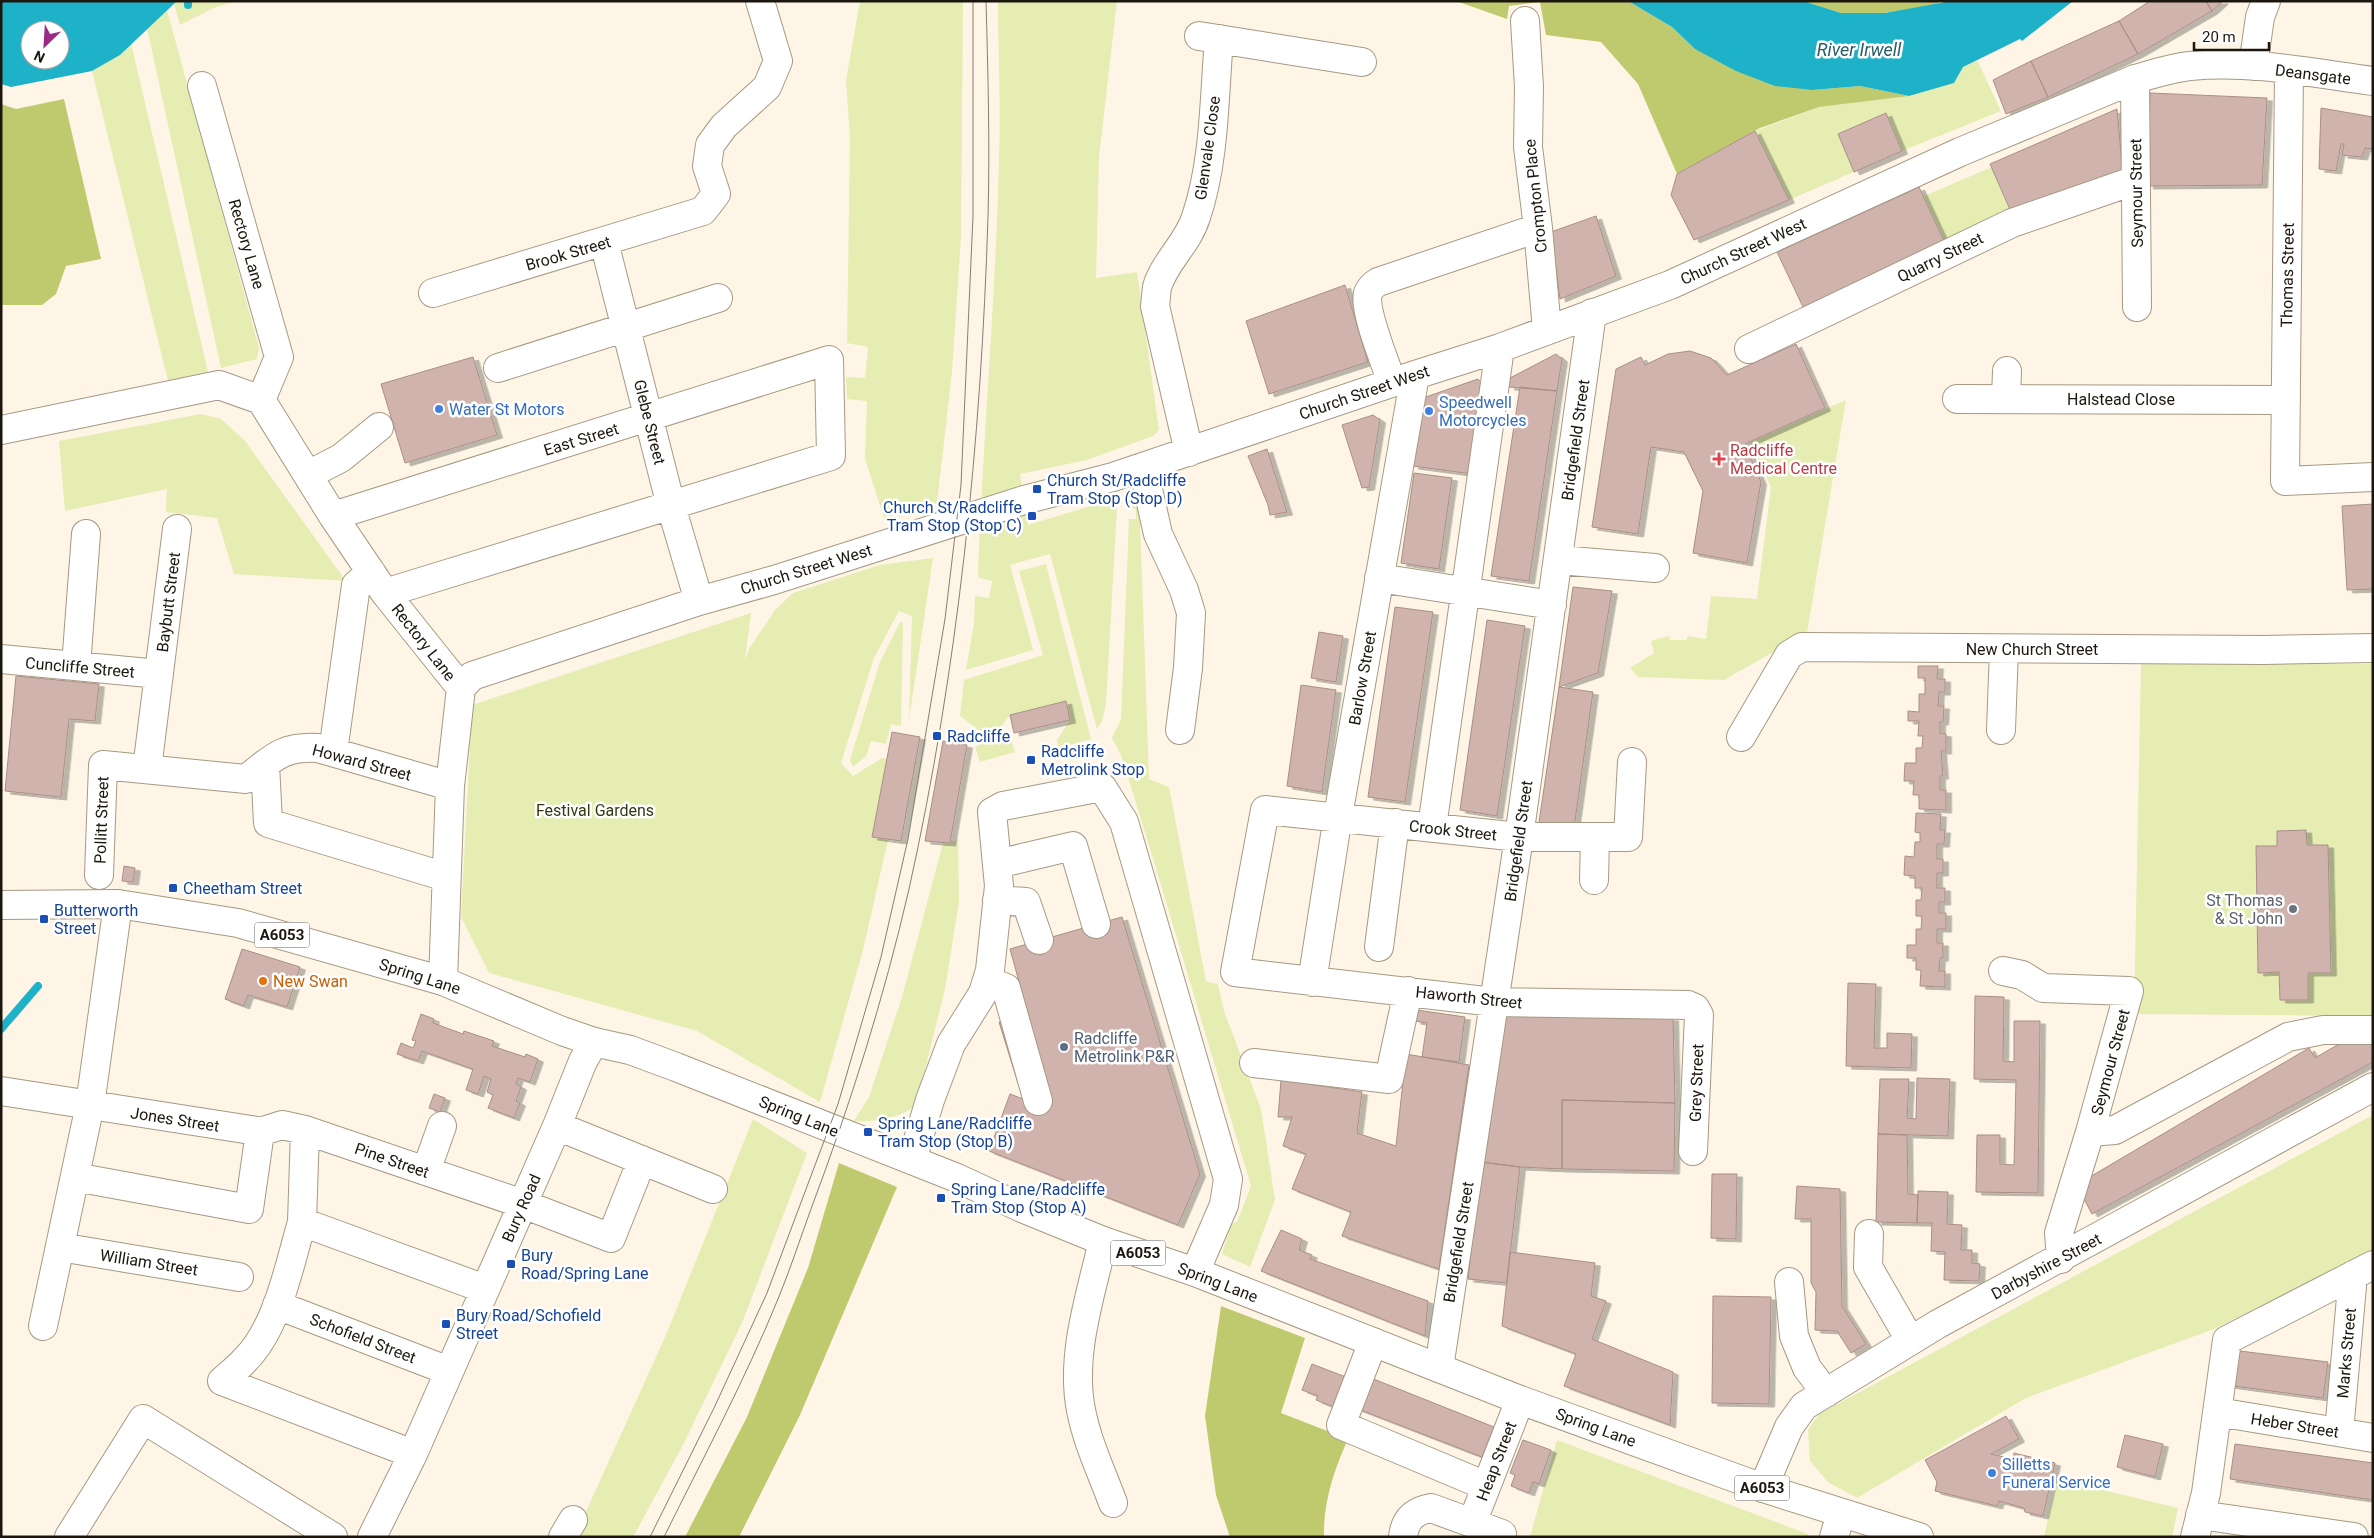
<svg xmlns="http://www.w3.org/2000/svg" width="2374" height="1538" viewBox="0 0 2374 1538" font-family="Roboto,sans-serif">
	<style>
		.green { fill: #e5edb3 }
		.forest { fill: #bfca6e }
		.water { fill: #1db2c8; fill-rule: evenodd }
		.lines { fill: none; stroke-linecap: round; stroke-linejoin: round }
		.stream { stroke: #1db2c8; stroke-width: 8 }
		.building { fill: #d0b3ad; stroke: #a98e88; filter: url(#shadow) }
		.minor-casing { stroke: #a69983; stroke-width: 30 }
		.major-casing { stroke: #a69983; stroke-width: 30 }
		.minor { stroke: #fff; stroke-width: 28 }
		.major { stroke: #fff; stroke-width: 28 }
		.tram { stroke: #857f73; stroke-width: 1 }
		.shop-dot { fill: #3f7fe0; stroke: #fff; stroke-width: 2 }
		.health-dot { fill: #e0444e; stroke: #fff; stroke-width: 2 }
		.transit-dot { fill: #1a4fb4; stroke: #fff; stroke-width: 2 }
		.worship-dot { fill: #6b7280; stroke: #fff; stroke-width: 2 }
		.food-dot { fill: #e8710a; stroke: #fff; stroke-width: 2 }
		.service-dot { fill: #5c6f8a; stroke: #fff; stroke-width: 2 }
		.labels { text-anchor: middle; stroke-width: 5; stroke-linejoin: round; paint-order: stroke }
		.shield { fill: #fff; stroke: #605d56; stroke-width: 1 }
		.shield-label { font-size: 15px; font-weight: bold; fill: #1c170e }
		.street-label { font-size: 16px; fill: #1c170e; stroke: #fff }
		.shop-label { font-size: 16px; fill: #366cbe; stroke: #fff; text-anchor: start }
		.health-label { font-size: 16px; fill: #be3a42; stroke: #fff; text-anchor: start }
		.transit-label { font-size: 16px; fill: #164399; stroke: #fff; text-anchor: start }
		.park-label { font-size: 16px; fill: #353912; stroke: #fff }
		.worship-label { font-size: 16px; fill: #5b616d; stroke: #fff; text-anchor: end }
		.food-label { font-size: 16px; fill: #c56008; stroke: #fff; text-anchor: start }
		.service-label { font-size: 16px; fill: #4e5e75; stroke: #fff; text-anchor: start }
		.water-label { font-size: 18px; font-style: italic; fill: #285e68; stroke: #fff }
	</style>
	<defs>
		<filter id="shadow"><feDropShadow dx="5.5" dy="3" stdDeviation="0" flood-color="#0004"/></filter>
	</defs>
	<rect width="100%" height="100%" fill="#fef5e7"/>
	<path class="green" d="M177,1H236L214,8L180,25L174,4Z
		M860,1H963L961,237L952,372L937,503L884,518L865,459L867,401L847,399L846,377L865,378L868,347L847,343L850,139L846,80Z
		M998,1H1117L1099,157L1096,278L1137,272L1159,430L1153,436L1087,460L1020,474L1028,525L1107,501L1117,507L1106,704L1102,721L1097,729L1050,554L1010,565L1033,650L966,670L974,623L975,596L989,598L992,581L979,578L978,573C983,434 996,296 999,157C1001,105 998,53 998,1Z
		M167,10L259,348L257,359L221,368L147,28Z
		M131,43L208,372L168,381L92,71L120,55Z
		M1977,60L2001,111L1902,151L1886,114L1838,134L1854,172L1789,200L1755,131L1819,107L1909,96L1954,83L1963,67Z
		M1992,167L2012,214L1945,243L1924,196Z
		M1846,400L1807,633L1724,680L1638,677L1630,668L1654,653L1651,641L1669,636L1670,640H1686L1688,636L1706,639L1711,596L1757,599L1771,487L1750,442Z
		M201,414L221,419L245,441L346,581L234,574L217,518L166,512L167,489L65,511L59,441Z
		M1139,492L1149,779L1169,787L1206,981L1218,984L1224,1011L1261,1109L1275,1200L1250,1267L1222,1254L1231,1224L1237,1222L1251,1186L1152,855L1121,755L1112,738L1121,719L1129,519H1136V509L1129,508L1130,495Z
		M933,558L909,720L912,616L899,611L874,658L841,763L853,776L882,758L887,759L873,837L888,840L863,950L820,1102L697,1031L489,973L461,917L472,705L751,613L745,660L749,649L775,610L793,593L880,565Z
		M1046,564L1091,739L1058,748L1057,740L1070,720L1065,701L1010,715L999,729L984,734L960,716L964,680L1043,655L1019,571Z
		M900,622L903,623L901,726L891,724L886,744L871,741L866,756L853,767L850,760L880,662Z
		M2141,664H2373V1016L2134,1014Z
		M1008,731L1015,752L980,762L975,747Z
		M958,839L959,902L945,989L916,1106C895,1119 878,1122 854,1121L869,1097L902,997L943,843H950Z
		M2373,1115V1250L2214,1329L2026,1398L1857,1498L1828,1482L1810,1461L1808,1430L1819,1414Z
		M753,1119L807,1153L742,1323L682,1447L633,1537H572L584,1516L666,1335Z
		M1557,1440L1808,1534V1537H1530Z
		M2057,1479L2178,1508L2172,1537H2044Z"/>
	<path class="forest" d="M1456,1H1628L1672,27L1695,49L1813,90L1860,86L1909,96L1819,107L1760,128L1677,174L1638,84L1601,42L1546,35L1540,2L1509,6L1507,19Z
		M1803,1H1937L1938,5L1885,13H1841Z
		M64,99L101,259L66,266L56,294L42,305H1V104L16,109Z
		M839,1163L897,1187L800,1415L739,1537H685L747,1417L808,1268Z
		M1221,1306L1305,1338L1281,1413L1348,1439C1334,1470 1323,1503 1324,1537H1230L1216,1495L1205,1416Z"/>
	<path class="water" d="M1,1H177L120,55L92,71L11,87L1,84ZM30,30H60V60H30Z
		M1628,1H1803L1841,13H1885L1951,1H2073L2022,41L2020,39L1963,67L1954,83L1909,96L1860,86L1813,90L1775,86L1736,71L1695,49L1672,27Z"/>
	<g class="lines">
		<path class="stream" d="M188,1V5
			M1,1029L38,986"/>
	</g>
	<path class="building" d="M2150,1H2206L2212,11L2138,54L2119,21Z
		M2206,1H2223L2212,11Z
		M2119,21L2138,54L2048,97L2031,61Z
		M2031,61L2048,97L2006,114L1993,80Z
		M2150,93L2267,98L2262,185L2148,186Z
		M2321,108L2373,117V149L2365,148L2362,157L2342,155L2344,144H2341L2336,171L2319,169Z
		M2117,109L2123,176L2012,214L1990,164Z
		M1886,113L1902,151L1854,172L1838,134Z
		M1755,131L1789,200L1694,240L1671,195L1677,174Z
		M1919,187L1945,243L1803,307L1777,252Z
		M1596,216L1616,276L1560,299L1551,232Z
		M1345,285L1368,362L1269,394L1246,321Z
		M1796,344L1825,408L1745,444L1761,482L1747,563L1693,553L1703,491L1684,452L1651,447L1638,534L1592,527L1616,369L1641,357L1645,365L1668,354L1690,351L1711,358L1727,375Z
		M1556,354L1562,359L1557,391L1509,387L1510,378Z
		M473,357L497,435L405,463L381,384Z
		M1478,379L1485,387L1472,474L1413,466L1420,399Z
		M1520,387L1557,391L1529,581L1491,576Z
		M1373,415L1380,420L1369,487L1362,488L1342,425Z
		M1267,449L1287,512L1270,515L1268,505L1248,456Z
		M1414,473L1452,478L1439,569L1401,563Z
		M2373,504V589L2347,590L2342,506Z
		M1573,587L1612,591L1598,673L1559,687Z
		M1395,607L1433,612L1405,802L1368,797Z
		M1487,620L1525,626L1497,816L1460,810Z
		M1319,632L1343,636L1336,682L1311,678Z
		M1918,666H1938L1937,679H1945V692H1939L1938,706H1944L1943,722H1940V733L1946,734V751H1941L1943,776H1940V790H1946V810L1919,809V795H1913L1914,781H1904L1905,763H1916V748H1922L1923,736H1918L1919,721H1908V711L1919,712V694H1925V678H1918Z
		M16,676L99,684L95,721L69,719L61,797L5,791Z
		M1301,685L1336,690L1322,792L1287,786Z
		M1559,687L1593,692L1574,828L1538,829Z
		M1066,701L1070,720L1014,733L1010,715Z
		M892,732L920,737L901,841L872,837Z
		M943,741L967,745L950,843L925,841Z
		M1916,813L1941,814L1940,830H1945L1944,844H1937V859H1943V873H1937V888H1945V902H1939V913H1946V929H1937V943H1943V958H1940L1939,971H1945V987L1920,986L1921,970H1916V958H1907V945H1916V929H1921L1922,916H1916V900H1921L1922,888H1915V876L1904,875L1905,856L1914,857L1915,842H1920V833L1915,832Z
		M2306,830L2307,845H2328L2331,973H2308V1000H2280L2279,972L2258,973L2256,846H2277V831Z
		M124,866L135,868L133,882L122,881Z
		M1122,917L1200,1174L1178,1225L989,1151L1010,1094L1023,1099L999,1022L1028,1014L1010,949Z
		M242,949L300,967L287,1007L248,995L244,1006L225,999Z
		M1848,983L1876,984L1874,1048H1887V1033L1912,1034L1911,1068L1846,1066Z
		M1975,996L2004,997L2003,1061L2014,1062V1021H2040L2038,1193L1976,1192L1977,1135H2000V1164L2014,1165L2016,1080L1974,1079Z
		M1417,1010L1465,1017L1459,1062L1422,1057L1427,1023L1415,1021Z
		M421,1014L434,1019L433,1023L463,1034L464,1031L494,1041L492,1046L525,1057L526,1054L538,1059L530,1082L518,1078L516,1084L521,1087L516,1101L520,1103L514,1118L488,1108L493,1095L487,1092L491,1079L484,1076L478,1094L466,1090L473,1069L422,1051L418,1061L397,1054L401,1043L413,1048L416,1041L412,1040Z
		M1503,1015L1673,1018L1675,1103L1562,1100V1169L1520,1167L1481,1162Z
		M2351,1037L2373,1038V1062L2092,1214L2084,1199L2088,1178L2309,1048L2315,1058Z
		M1406,1054L1469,1065L1439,1269L1342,1236L1351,1212L1292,1189L1306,1154L1283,1146L1292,1117H1278L1281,1080L1362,1092L1357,1133L1396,1146Z
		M1917,1078L1950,1079L1948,1136L1878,1134L1880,1079H1909L1907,1118L1916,1119Z
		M434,1094L445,1098L440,1112L429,1108Z
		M1562,1100L1675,1103L1674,1171L1562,1169Z
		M1878,1134L1907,1135L1908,1194L1918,1195L1917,1223L1876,1222Z
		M1481,1162L1520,1167L1507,1283L1468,1279Z
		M1712,1174H1737L1736,1239L1711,1238Z
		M1797,1186L1840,1189L1842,1306L1866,1344L1851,1353L1837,1331L1815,1330L1816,1292L1811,1283V1219H1795Z
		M1918,1191L1948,1192L1947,1224L1962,1225L1961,1250H1972V1263L1980,1264L1979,1281L1944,1280L1945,1252L1931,1251L1932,1223H1917Z
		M1281,1230L1302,1239L1299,1250L1312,1255L1310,1259L1428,1301L1425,1336L1261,1271Z
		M1510,1252L1595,1263L1591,1296L1606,1301L1592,1339L1673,1372L1670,1425L1564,1386L1576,1354L1502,1326Z
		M1713,1296L1771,1297L1769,1404L1712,1403Z
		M2232,1350L2328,1362L2323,1398L2227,1385Z
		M1312,1364L1351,1379L1339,1409L1316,1400L1318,1396L1302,1390Z
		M1366,1376L1494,1427L1482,1457L1353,1407Z
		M2006,1416L2019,1439L1991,1454L2013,1459L2014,1453L2055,1463L2043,1516L2025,1512L2024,1508L1999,1501L1997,1506L1935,1491L1937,1482L1925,1460Z
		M2125,1435L2163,1444L2155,1477L2117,1467Z
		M1523,1440L1551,1450L1539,1484L1533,1482L1529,1493L1511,1486L1515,1475L1510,1473Z
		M2235,1444L2373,1463V1500L2230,1479Z"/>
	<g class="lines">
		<defs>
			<path id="minor" d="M1525,21L1529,87L1528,147L1538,228L1547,330
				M1199,36L1362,62
				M2253,66L2260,17L2266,1
				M2289,70L2285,481L2373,477
				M2135,79L2137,307
				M202,86L279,357L261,400L333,516L385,593L461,688L450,786L443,981
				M604,242L671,506L699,601
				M433,293L703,211L716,194L707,166L710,145L724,126L767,87L778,61L760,1
				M1749,349L2012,223L2136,180
				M498,368L718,298
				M1392,383C1386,364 1363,310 1368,293C1370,288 1373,285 1378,282L1538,228
				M1957,399L2286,400
				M2006,399L2007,371
				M1,430L219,385L261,400
				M1189,452L1155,306C1156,300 1156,293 1157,287C1165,261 1188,243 1196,217C1215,161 1214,97 1219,39
				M1143,467L1158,534L1184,590L1191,613L1188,668L1180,730
				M308,475L341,458L379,427
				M333,516L829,360L831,456L385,593
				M1559,560L1655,568
				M1379,578L1552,605
				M1,659L159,674
				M76,666L86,534
				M461,688L472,676L699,601L774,580L1024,500L1113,477L1415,375L1500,348L1670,285L1960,152L2135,79C2153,74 2171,68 2190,66C2251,60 2313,73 2373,81
				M2001,730L2004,649
				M1741,737L1789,655L1802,647L2264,650L2373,648
				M333,752L356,585L371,572
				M1632,762L1628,837H1519L1265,810L1235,972L1494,1002L1688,1005L1695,1008L1699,1015L1693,1151
				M265,764L268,823L446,877
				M147,769L177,529
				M1432,827L1500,348
				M997,864L1073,846L1096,924
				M99,875L103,765L246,779C273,758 282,746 318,748L450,786
				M1594,880L1595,837
				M997,900L1026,902L1039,940
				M1379,947L1395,823
				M2003,971L2022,975L2043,988L2129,991L2090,1132L2059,1233L2061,1259
				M987,981L1006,988L1038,1101
				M1312,982L1338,816L1415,375
				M1254,1063L1389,1079L1408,991
				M1,1091L251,1130L260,1132L282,1125L305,1130L523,1204L611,1238L642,1160
				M557,1126L713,1189
				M305,1130L302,1222L485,1289
				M2090,1132L2115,1130L2288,1037L2323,1030H2373
				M912,1160L930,1100L951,1044L983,993L990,970L999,886L992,812L1003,806L1102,787L1124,822L1228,1179L1224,1205L1195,1272
				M426,1171L442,1126
				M75,1177L249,1209L260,1132
				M302,1222C289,1266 278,1327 245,1360C238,1368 230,1374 222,1381L413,1454
				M1869,1234L1868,1267L1910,1340
				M1103,1241C1091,1294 1070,1355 1081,1410C1087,1442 1102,1473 1113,1503
				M60,1247L239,1277
				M1789,1282L1794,1336L1807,1368L1826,1393
				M277,1305L449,1371
				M43,1326L90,1105L118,904
				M1373,1342L1341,1425L1486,1486
				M1439,1368L1519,837L1592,313
				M2218,1412L2373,1438
				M2339,1432L2353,1275
				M1763,1488L1789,1427L1804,1406L1938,1324L2373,1087
				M2200,1515L2354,1537
				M1472,1523L1520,1400
				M69,1537L143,1419L333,1537
				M372,1537L413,1454L557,1126L583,1061L594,1042
				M563,1537L573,1520
				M1403,1537C1405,1519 1414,1511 1431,1508L1502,1534
				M1834,1537L1841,1514
				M2195,1537L2206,1493L2227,1340L2373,1265"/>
			<path id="major" d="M1,905L118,904L238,923L443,981L562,1031L594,1042L630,1050L676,1067L957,1178L1022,1208L1103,1241L1195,1272L1520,1400L1763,1488L1919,1537"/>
		</defs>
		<use href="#minor" class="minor-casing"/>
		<use href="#major" class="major-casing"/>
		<use href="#minor" class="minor"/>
		<use href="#major" class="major"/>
		<path class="tram" d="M650,1537L714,1408L767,1293L838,1104L881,957L908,839L945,619L961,485L973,216V1
			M664,1537C703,1458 745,1380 778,1299C790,1270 800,1239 811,1209C850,1105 884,998 909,889C958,669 981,442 988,217C990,145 988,73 986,1"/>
	</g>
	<g class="shop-dot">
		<circle cx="439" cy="409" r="5"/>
		<circle cx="1429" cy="411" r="5"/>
		<circle cx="1992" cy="1473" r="5"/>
	</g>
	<path class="health-dot" d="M1716.5 451.5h5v5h5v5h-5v5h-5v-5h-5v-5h5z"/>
	<g class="transit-dot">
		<rect x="1032" y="484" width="10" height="10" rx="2.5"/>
		<rect x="1027" y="511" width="10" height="10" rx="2.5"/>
		<rect x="932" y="731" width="10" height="10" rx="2.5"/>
		<rect x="1026" y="755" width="10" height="10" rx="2.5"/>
		<rect x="168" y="883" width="10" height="10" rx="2.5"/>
		<rect x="39" y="914" width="10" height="10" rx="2.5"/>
		<rect x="863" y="1127" width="10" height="10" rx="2.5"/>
		<rect x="936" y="1193" width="10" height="10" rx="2.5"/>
		<rect x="506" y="1259" width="10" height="10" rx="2.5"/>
		<rect x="441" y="1319" width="10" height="10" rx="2.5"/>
	</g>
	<circle class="worship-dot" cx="2293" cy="909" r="5"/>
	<circle class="food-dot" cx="263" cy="981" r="5"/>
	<circle class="service-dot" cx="1064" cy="1047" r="5"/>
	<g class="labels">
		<g class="shield">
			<rect x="254.5" y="922.5" width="55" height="25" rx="4"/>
			<rect x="1110.5" y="1240.5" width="55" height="25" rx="4"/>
			<rect x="1734.5" y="1475.5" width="55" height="25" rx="4"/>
		</g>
		<g class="shield-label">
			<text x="282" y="940">A6053</text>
			<text x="1138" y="1258">A6053</text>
			<text x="1762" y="1493">A6053</text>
		</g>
		<g class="street-label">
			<text transform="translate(2313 74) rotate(7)" y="6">Deansgate</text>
			<text transform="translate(1207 148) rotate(-82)" y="6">Glenvale Close</text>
			<text transform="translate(2136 193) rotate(-91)" y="6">Seymour Street</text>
			<text transform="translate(1535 196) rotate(-96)" y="6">Crompton Place</text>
			<text transform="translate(247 244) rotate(74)" y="6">Rectory Lane</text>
			<text transform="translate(1743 251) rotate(-25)" y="6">Church Street West</text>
			<text transform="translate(568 253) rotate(-16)" y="6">Brook Street</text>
			<text transform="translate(1940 257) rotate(-26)" y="6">Quarry Street</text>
			<text transform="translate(2287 275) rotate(-89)" y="6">Thomas Street</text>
			<text transform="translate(1364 392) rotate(-19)" y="6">Church Street West</text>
			<text x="2121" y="405">Halstead Close</text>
			<text transform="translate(650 422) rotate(76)" y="6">Glebe Street</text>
			<text transform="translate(581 439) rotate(-17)" y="6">East Street</text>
			<text transform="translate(1575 440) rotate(-82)" y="6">Bridgefield Street</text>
			<text transform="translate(806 569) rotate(-17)" y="6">Church Street West</text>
			<text transform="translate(168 602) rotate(-83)" y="6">Baybutt Street</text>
			<text transform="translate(424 642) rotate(52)" y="6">Rectory Lane</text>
			<text x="2032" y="655">New Church Street</text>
			<text transform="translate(80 667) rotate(5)" y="6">Cuncliffe Street</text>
			<text transform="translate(1362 678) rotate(-80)" y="6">Barlow Street</text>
			<text transform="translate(362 762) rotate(15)" y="6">Howard Street</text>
			<text transform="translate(101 820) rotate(-88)" y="6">Pollitt Street</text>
			<text transform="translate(1453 830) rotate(6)" y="6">Crook Street</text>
			<text transform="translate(1518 841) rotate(-82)" y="6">Bridgefield Street</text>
			<text transform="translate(420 976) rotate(18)" y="6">Spring Lane</text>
			<text transform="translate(1469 997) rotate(6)" y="6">Haworth Street</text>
			<text transform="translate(2110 1062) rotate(-75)" y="6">Seymour Street</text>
			<text transform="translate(1696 1083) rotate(-88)" y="6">Grey Street</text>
			<text transform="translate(799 1116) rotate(22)" y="6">Spring Lane</text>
			<text transform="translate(175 1119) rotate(9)" y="6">Jones Street</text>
			<text transform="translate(392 1160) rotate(19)" y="6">Pine Street</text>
			<text transform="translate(521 1208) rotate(-66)" y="6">Bury Road</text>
			<text transform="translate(1458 1242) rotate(-81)" y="6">Bridgefield Street</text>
			<text transform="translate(149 1262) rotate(9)" y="6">William Street</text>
			<text transform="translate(2046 1266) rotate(-28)" y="6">Darbyshire Street</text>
			<text transform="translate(1218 1282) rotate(21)" y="6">Spring Lane</text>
			<text transform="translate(363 1338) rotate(21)" y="6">Schofield Street</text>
			<text transform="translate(2346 1353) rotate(-85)" y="6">Marks Street</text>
			<text transform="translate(2295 1425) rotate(9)" y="6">Heber Street</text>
			<text transform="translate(1596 1427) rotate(20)" y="6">Spring Lane</text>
			<text transform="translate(1496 1461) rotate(-69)" y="6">Heap Street</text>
		</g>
		<g class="shop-label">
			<text x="1439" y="408">Speedwell<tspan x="1439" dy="18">Motorcycles</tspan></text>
			<text x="449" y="415">Water St Motors</text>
			<text x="2002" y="1470">Silletts<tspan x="2002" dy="18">Funeral Service</tspan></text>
		</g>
		<g class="health-label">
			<text x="1730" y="456">Radcliffe<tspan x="1730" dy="18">Medical Centre</tspan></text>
		</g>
		<g class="transit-label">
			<text x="1047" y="486">Church St/Radcliffe<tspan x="1047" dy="18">Tram Stop (Stop D)</tspan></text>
			<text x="1022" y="513" text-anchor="end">Church St/Radcliffe<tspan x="1022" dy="18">Tram Stop (Stop C)</tspan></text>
			<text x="947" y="742">Radcliffe</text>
			<text x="1041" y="757">Radcliffe<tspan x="1041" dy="18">Metrolink Stop</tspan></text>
			<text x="183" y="894">Cheetham Street</text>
			<text x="54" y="916">Butterworth<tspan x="54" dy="18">Street</tspan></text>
			<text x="878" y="1129">Spring Lane/Radcliffe<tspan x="878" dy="18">Tram Stop (Stop B)</tspan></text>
			<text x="951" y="1195">Spring Lane/Radcliffe<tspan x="951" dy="18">Tram Stop (Stop A)</tspan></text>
			<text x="521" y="1261">Bury<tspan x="521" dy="18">Road/Spring Lane</tspan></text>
			<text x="456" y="1321">Bury Road/Schofield<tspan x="456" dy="18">Street</tspan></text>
		</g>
		<g class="park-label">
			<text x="595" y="816">Festival Gardens</text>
		</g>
		<g class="worship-label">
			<text x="2283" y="906">St Thomas<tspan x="2283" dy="18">&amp; St John</tspan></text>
		</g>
		<g class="food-label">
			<text x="273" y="987">New Swan</text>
		</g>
		<g class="service-label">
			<text x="1074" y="1044">Radcliffe<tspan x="1074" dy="18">Metrolink P&amp;R</tspan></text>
		</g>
		<g class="water-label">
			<text x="1859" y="56">River Irwell</text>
		</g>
	</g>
	<rect width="2374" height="1538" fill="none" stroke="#1c170e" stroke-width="5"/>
	<g transform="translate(45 45) rotate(205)"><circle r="24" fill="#ffffff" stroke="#a4a29f"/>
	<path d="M0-4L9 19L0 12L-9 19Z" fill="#9d2a85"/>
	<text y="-8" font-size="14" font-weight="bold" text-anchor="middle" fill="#1c170e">N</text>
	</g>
	<path d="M2194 42v8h75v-8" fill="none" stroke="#1c170e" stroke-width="2.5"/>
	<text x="2202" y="42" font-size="15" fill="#1c170e" stroke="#ffffff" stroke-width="4" paint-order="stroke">20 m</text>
</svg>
